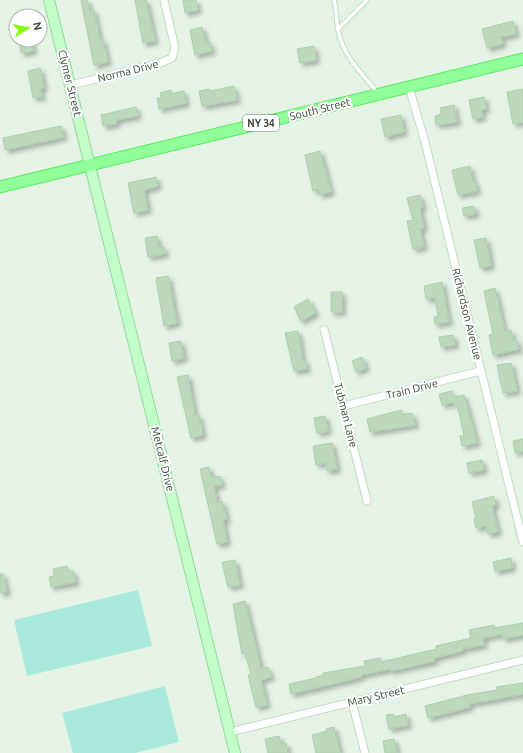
<svg xmlns="http://www.w3.org/2000/svg" width="523" height="753" viewBox="0 0 523 753" font-family="Ubuntu,sans-serif">
	<style>
		.green { fill: #aaeadd }
		.building { fill: #bdd8bc; stroke: #add0ac; filter: url(#shadow) }
		.lines { fill: none; stroke-linecap: round; stroke-linejoin: round }
		.lane-casing { stroke: #c0dac0; stroke-width: 5.5 }
		.street-casing { stroke: #c0dac0; stroke-width: 9 }
		.secondary-casing { stroke: #93d999; stroke-width: 12 }
		.primary-casing { stroke: #5bea61; stroke-width: 13 }
		.lane { stroke: #fff; stroke-width: 3.5 }
		.street { stroke: #fff; stroke-width: 7 }
		.secondary { stroke: #c2ffc8; stroke-width: 10 }
		.primary { stroke: #91ff98; stroke-width: 11 }
		.labels { text-anchor: middle; stroke-width: 4; stroke-linejoin: round; paint-order: stroke }
		.shield { fill: #fff; stroke: #717e71; stroke-width: 1 }
		.shield-label { font-size: 10px; font-weight: bold; fill: #344634 }
		.street-label { font-size: 11px; fill: #344634; stroke: #fff }
	</style>
	<defs>
		<filter id="shadow"><feDropShadow dx="3.5" dy="3.5" stdDeviation="2" flood-color="#0004"/></filter>
	</defs>
	<rect width="100%" height="100%" fill="#e4f3e5"/>
	<path class="green" d="M138,590L152,646L27,676L14,620Z
		M165,686L179,742L135,753H73L62,713Z"/>
	<path class="building" d="M81,0H87L90,11L94,10L100,40H103L108,62L94,65Z
		M135,0H146L155,41L143,43Z
		M183,0H196L198,10L185,13Z
		M513,21L516,34L501,37L503,44L487,48L482,29Z
		M202,27L206,43L210,42L212,51L195,55L190,30Z
		M19,40H31L33,51L21,53Z
		M314,46L316,60L300,63L297,49Z
		M40,68L44,88L40,89L42,97L33,98L28,71Z
		M234,86L237,100L202,106L199,91L209,89L210,91Z
		M523,89V122L513,124L507,92Z
		M171,90V94L184,91L186,103L159,109L157,98H161L160,93Z
		M484,97L486,109L481,110L483,117L473,119L469,100Z
		M454,105L457,122L436,125L435,116L441,114L440,108Z
		M136,107L138,116L116,120V124L103,126L101,115Z
		M401,115L404,132L385,137L381,119Z
		M61,126L64,137L5,150L3,138Z
		M320,151L331,192L320,195L318,189L313,191L305,155Z
		M470,166L473,182L475,181L477,191L458,195L452,170Z
		M156,177L158,186L144,190L148,210L134,213L128,183Z
		M420,195L423,207L420,208L424,228L420,229L424,247L413,249L407,221L413,220L407,198Z
		M474,206L476,214L464,216L462,208Z
		M157,236L159,248L164,247L165,254L148,257L145,238Z
		M486,238L491,266L480,268L474,240Z
		M168,276L177,323L164,326L156,278Z
		M442,282L449,322L435,324L434,317L438,316L435,298L426,299L424,286Z
		M495,288L505,332L511,330L513,341L517,340L519,349L493,355L489,335L493,334L484,291Z
		M331,292H342V312H331Z
		M308,299L316,313L301,321L294,307Z
		M298,331L303,361H305L307,369L294,371L285,333Z
		M453,335L455,345L441,347L439,337Z
		M181,341L184,358L172,361L169,343Z
		M362,357L366,368L356,372L352,361Z
		M511,363L517,391L503,393L497,365Z
		M188,375L195,416L199,415L203,435L191,438L177,377Z
		M452,391L454,397L464,395L477,443L462,446L460,436H464L458,407H455L454,402L442,405L439,394Z
		M401,410L402,415L412,413L415,425L370,432L367,419Z
		M325,416L328,431L317,433L314,418Z
		M523,439V451L515,453L513,441Z
		M332,443L337,469L327,471L325,463L316,465L313,446Z
		M482,460L484,470L469,473L467,463Z
		M209,467L211,477L220,476L222,485L214,486L217,502L222,501L227,519L223,520L227,542L217,544L200,469Z
		M494,496L496,505L492,506L498,532L488,534L486,526L476,528L474,519H476L472,502Z
		M511,558L512,568L495,571L493,562Z
		M235,560L240,585L228,587L222,562Z
		M67,566L68,572L73,571L76,582L51,587L49,577L54,576L53,569Z
		M0,574H3L7,592L0,593Z
		M245,601L261,669L268,667L271,677L261,680L267,705L256,707L248,675L251,674L245,653L242,654L233,604Z
		M523,623V635L503,639L502,634L483,638L484,645L462,649V651L434,658L435,661L391,671V669L361,675V677L291,694L289,684L316,678V677L323,675V673L365,666L364,661L380,658L381,662L436,649V646L471,638L469,630L494,625V628Z
		M523,683V694L469,704L470,707L428,718L425,706L467,695L497,690L496,687Z
		M393,714L394,717L406,714L408,725L389,729L386,715Z
		M334,727L340,753H316L312,735L327,731L326,729Z
		M279,736L281,744L286,743L288,753H268L265,739Z
		M394,739L397,753H385L383,741Z"/>
	<g class="lines">
		<defs>
			<path id="lane" d="M334,0C337,11 336,23 339,34C344,56 363,75 377,92
				M338,29L367,0"/>
			<path id="street" d="M71,85L160,63L172,58L175,48L164,0
				M409,87L425,142L523,542
				M324,329L367,501
				M344,406L480,371
				M352,702L365,753
				M230,732L523,660"/>
			<path id="secondary" d="M49,0L235,753"/>
			<path id="primary" d="M0,187L523,59"/>
		</defs>
		<use href="#lane" class="lane-casing"/>
		<use href="#street" class="street-casing"/>
		<use href="#secondary" class="secondary-casing"/>
		<use href="#primary" class="primary-casing"/>
		<use href="#lane" class="lane"/>
		<use href="#street" class="street"/>
		<use href="#secondary" class="secondary"/>
		<use href="#primary" class="primary"/>
	</g>
	<g class="labels">
		<rect class="shield" x="243" y="115" width="36" height="16" rx="3"/>
		<g class="shield-label">
			<text x="261" y="127">NY 34</text>
		</g>
		<g class="street-label">
			<text transform="translate(128 71) rotate(-14)" y="4">Norma Drive</text>
			<text transform="translate(70 83) rotate(76)" y="4">Clymer Street</text>
			<text transform="translate(320 109) rotate(-14)" y="4">South Street</text>
			<text transform="translate(467 314) rotate(76)" y="4">Richardson Avenue</text>
			<text transform="translate(412 389) rotate(-14)" y="4">Train Drive</text>
			<text transform="translate(346 415) rotate(76)" y="4">Tubman Lane</text>
			<text transform="translate(163 459) rotate(76)" y="4">Metcalf Drive</text>
			<text transform="translate(376 696) rotate(-13)" y="4">Mary Street</text>
		</g>
	</g>
	<g transform="translate(28 28) rotate(79)"><circle r="19" fill="#ffffff" stroke="#aeb5ae"/>
	<path d="M0-3L7 15L0 10L-7 15Z" fill="#88ff0f"/>
	<text y="-6" font-size="11" font-weight="bold" text-anchor="middle" fill="#344634">N</text>
	</g>
</svg>
